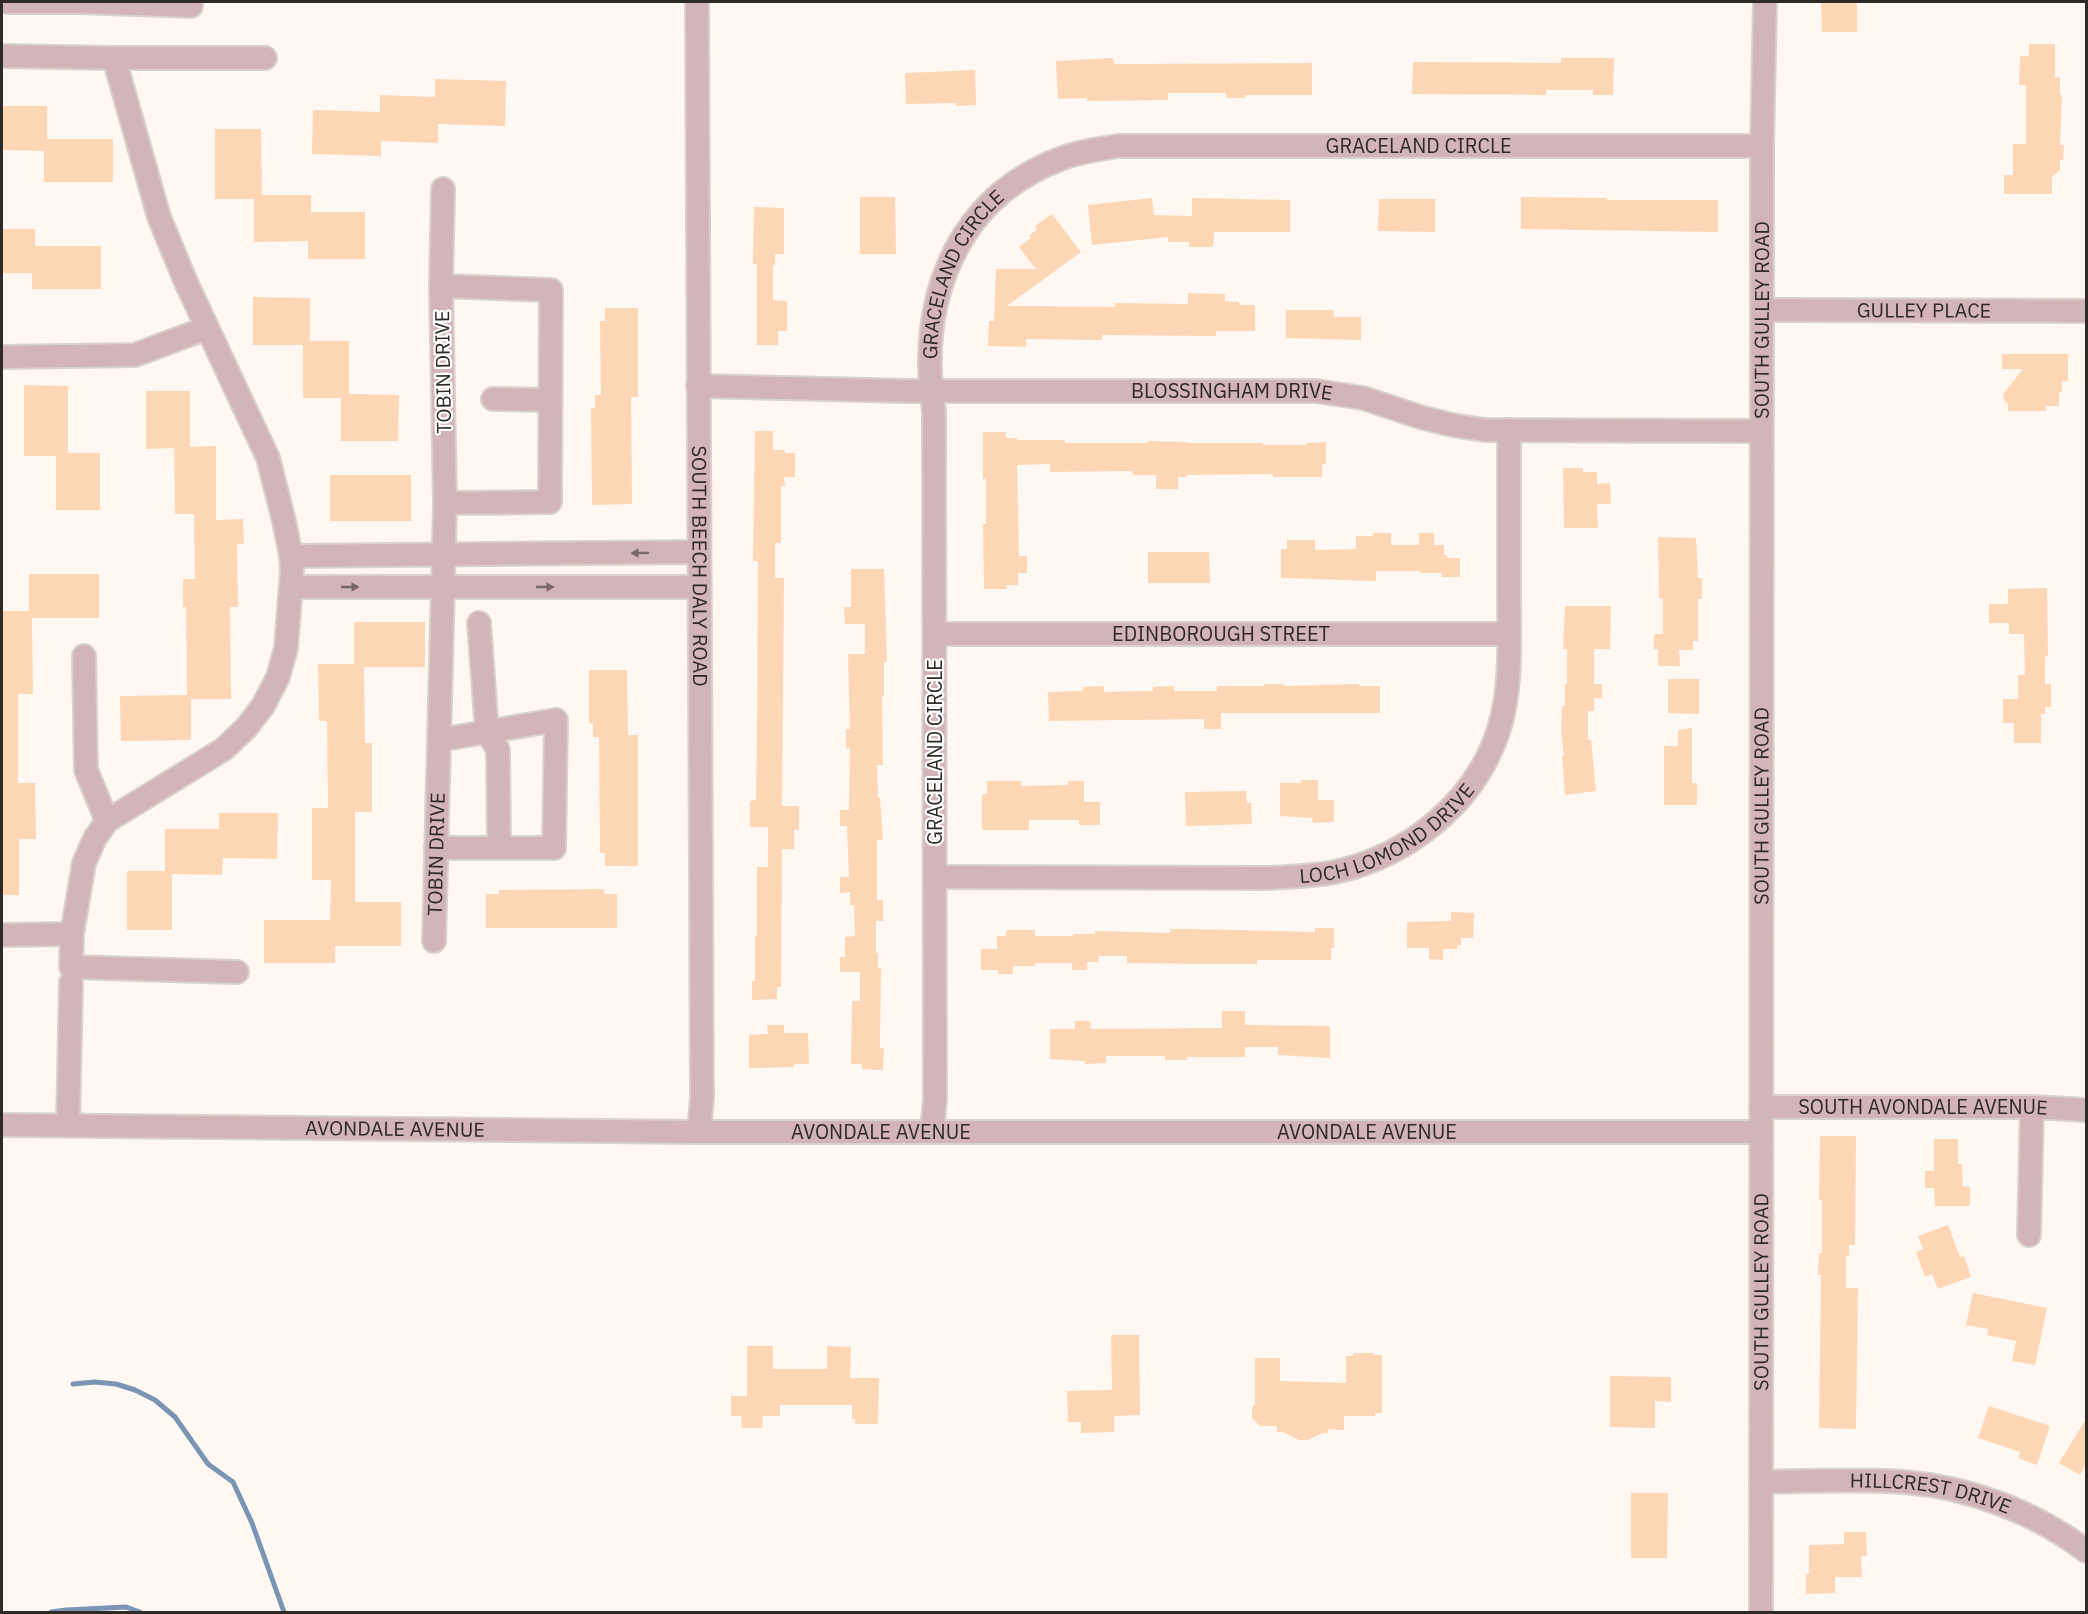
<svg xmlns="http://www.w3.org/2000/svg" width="2088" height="1614" viewBox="0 0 2088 1614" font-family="'IBM Plex Sans',sans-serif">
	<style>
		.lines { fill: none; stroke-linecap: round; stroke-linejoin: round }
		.stream { stroke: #7a94b3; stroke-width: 5 }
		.building { fill: #fdd7b5 }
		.minor-casing { stroke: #d9d2cc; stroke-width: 26 }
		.minor { stroke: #d3b4b8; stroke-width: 22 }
		.oneway { fill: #786868 }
		.labels { text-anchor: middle; stroke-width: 4.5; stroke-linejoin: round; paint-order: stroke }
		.street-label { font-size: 20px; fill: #2e2a26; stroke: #fff }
	</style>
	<rect width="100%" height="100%" fill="#fff7f1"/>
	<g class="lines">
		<path class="stream" d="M73,1384L95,1382L116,1384L135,1390L155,1400L175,1417L208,1464L233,1482L252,1523L284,1612
			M51,1612L66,1610L126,1607L140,1612"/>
	</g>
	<path class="building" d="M1821,2H1857V32H1822Z
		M2029,44H2055V78L2060,77V95H2062L2060,145H2064L2063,160H2060V170L2052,177V194H2004V175H2013V144H2026V85H2019L2020,56H2029Z
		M1113,58L1114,64L1312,63V95H1245V98H1226V93H1168V100L1087,101V98L1058,99L1056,61Z
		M1561,58H1614L1613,95H1593V90H1546V95L1412,94L1413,62L1561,63Z
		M975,70L976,105L956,106V103L906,104L905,73Z
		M435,79L506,81L505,126L438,124V143L381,141V156L312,154L313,110L380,112V95L435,97Z
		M2,106H47V139H113V182H44V151L2,150Z
		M215,129H261L262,195H311V212H365V259H308V241L254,242V199H215Z
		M860,197H895L896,254H860Z
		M1521,197L1607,198V200H1718V232L1521,229Z
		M1152,198L1154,215L1192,216V198L1290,200V232H1214L1213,247H1189V242H1168V237L1092,245L1088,205Z
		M1379,199H1435V232L1378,231Z
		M754,207L784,208V254H775V265H773V300L787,301V331H778V345H757V264H753Z
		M1052,214L1081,252L1007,306L1115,307V303L1188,304V293L1225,294V301L1239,302V305H1255V331H1216V336L1102,335V340L1026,339V347L988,346L989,321H994L996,269H1036L1019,247L1031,238L1029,236L1037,229L1035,226Z
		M2,229H35V246H101V289H32V273H2Z
		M253,297L310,298V341H349V394L399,395L398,441H341V398H303V345H253Z
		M605,308H638V397H631L632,504L592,505L591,409L595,408V395H601L600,321H605Z
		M1286,310H1334V317H1361V340L1286,338Z
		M2002,354H2068V382L2062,381V392H2059V406H2046V411H2008V404L2004,400L2003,394L2023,369H2002Z
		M24,385L68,386V453H100V510H56V456H24Z
		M146,391H190V447L216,446V520L243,519L244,544H237L238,607H230L231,699H191V740L121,741L120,696L187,695L186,607H183V579H195L194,514H175L174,448L146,449Z
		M755,431H773V450H785V453H795V477H784L785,486H781V543H775V578H784L782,806H799V830H794V849H782L781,987H777V999L752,1000V981H755V936H757V867H768V827H750V801L756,800L757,727L758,561H753Z
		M983,432H1006V438H1017V440H1065V443H1147L1148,441L1187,442V443H1263V445H1306V443L1326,442V464H1322V477H1273V474L1186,475V477H1178V489H1156V475H1133L1132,471L1050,472V464L1017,465L1019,556H1027V573H1018V585H1006L1007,589H984L983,524H986V478L983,479Z
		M1563,468H1583V472H1597V484L1610,483L1611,504H1597L1598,528H1564Z
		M330,475H411V521H330Z
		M1373,533H1391V545H1419V533H1434V545H1444V555H1447V558H1460V577H1442L1441,573H1420V571H1376V581L1281,578V549H1287V540H1315V550L1356,549V536H1373Z
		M1658,537L1696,538L1698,578H1702V599H1698V641H1693V650H1679L1680,666H1658V649H1654V634H1663V599L1659,598Z
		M1148,552H1209L1210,583H1148Z
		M851,569H884L887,662H884V696H882L883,765H877L878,798H880L883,840H877V900H883V921H876V953H878V968H881L880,1048H884L883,1070L862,1069V1064H851L852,1001H860V972H840V957H845V937L855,936L854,905H850V892L840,893V877H849L847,826H840V810H849L850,748L846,749V729H850L848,654H865V624H845L844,607H851Z
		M29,574H99V618H32L33,694H18V783H35L36,839H19V895H2V611H29Z
		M2047,588L2048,656L2045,657V684H2051V707H2045V714H2041V743H2014V723H2003V699H2018V675H2025L2024,634H2009V623H1989V604H2008V589Z
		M1565,606H1611L1610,649H1594V684H1602V698H1594V711H1588V740H1591L1596,791L1565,795L1562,756H1564L1561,730L1562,706H1565V684H1567V649H1563Z
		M354,622H425V667H364L365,743H372V812H355V902H401V946H335V963H264V920H330L331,880H312V808H328L327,721H319L318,664H354Z
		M589,670H627L628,735H638V866H605V853H600L599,737H593V724L589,723Z
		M1668,679H1699V714L1668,713Z
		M1264,684H1284V686L1359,684V686H1380V713H1221V729H1204V719L1049,721L1048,692L1083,691V687L1104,686V692L1153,691V687L1174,686V691H1217V686H1264Z
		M1692,728V783H1697V805H1664V746H1678V730Z
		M1301,780H1318V800H1334V822L1313,823L1312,818L1280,816V783H1301Z
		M987,781H1021V786L1068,785V781H1084V802H1100V825H1079V820H1029V830H982V794H987Z
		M1246,791L1247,803H1251L1252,824L1186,826L1185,792Z
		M219,813H278L277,859L223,858L222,875L172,874V930H127V871H165V829H219Z
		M604,889V894H617V928H486V894H499V890Z
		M1451,912L1474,913L1473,938H1461V945H1457V949H1443V960L1429,959V948H1407V922L1451,921Z
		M1315,928H1334V948H1331V960H1257V964H1203L1127,963V956H1099L1098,962H1087V970H1072V963H1035V966H1013V974H998V970H981V949H997V936H1006V930H1035V936H1073V934H1095V931L1170,933V929H1189L1315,932Z
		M1222,1011H1245V1025L1330,1026V1058L1278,1055V1047H1245V1057H1187V1060H1165V1056H1106V1063L1085,1064V1061L1050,1059V1029H1075V1021H1090L1091,1029L1222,1028Z
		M767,1025H784V1033H808L809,1064H794V1067L749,1068V1035L768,1034Z
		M1820,1136H1856L1855,1245H1849V1256H1846V1288H1858L1856,1429L1819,1428L1821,1275H1818L1819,1253H1822V1200H1819Z
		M1934,1139H1958V1164H1962L1963,1186L1970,1187V1206H1935L1934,1188H1925V1171H1934Z
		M1948,1225L1960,1257L1964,1256L1971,1277L1938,1289L1932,1274L1925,1277L1916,1252L1923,1249L1918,1236Z
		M1973,1293L2047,1308L2035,1365L2012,1361L2016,1341L1987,1335L1988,1329L1966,1325Z
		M1111,1335H1139L1140,1415L1114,1416V1432L1081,1433V1422H1068L1067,1391L1112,1390Z
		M747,1346H773V1369H827V1346L851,1347L850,1378H879L878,1424H855V1419H852V1405H780V1416H763L762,1428H742L741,1416H731V1396H747Z
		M1353,1353H1374V1355H1382V1413H1375V1416H1344V1430L1328,1429V1433H1323L1308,1440H1299L1283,1432H1277V1426H1260L1252,1418V1408L1255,1404V1358H1280V1381L1346,1383V1356H1353Z
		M1610,1376L1671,1377V1402L1655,1401V1428L1610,1427Z
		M1989,1406L2050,1426L2037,1465L2018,1458L2020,1452L1978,1438Z
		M2086,1419V1464L2080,1475L2059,1463Z
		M1631,1493H1668L1667,1558H1631Z
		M1844,1532H1866L1867,1556H1861L1862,1577H1835V1593L1806,1594V1574H1809V1545L1844,1544Z"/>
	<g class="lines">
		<defs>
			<g id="minor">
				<path d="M7,2H81L191,6"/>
				<path id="s1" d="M697,2L702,1098L699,1132"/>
				<path d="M2,56L114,58"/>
				<path d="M441,286L551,290L550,502L445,503"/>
				<path id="s2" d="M1762,310L2086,311"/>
				<path d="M2,357L135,355L207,328"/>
				<path id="s3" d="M698,386L907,391H1316L1363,398L1420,417L1452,425L1484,430L1762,431"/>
				<path d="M493,399L550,400"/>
				<path d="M291,556L699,552"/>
				<path d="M291,587H699"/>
				<path d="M479,623L487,732L498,750L499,848"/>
				<path id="s4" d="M935,634H1509"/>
				<path d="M84,656L86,770L107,821"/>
				<path d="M436,848H554L556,720L439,740"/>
				<path id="s5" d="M935,877L1267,878C1290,877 1313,876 1335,872C1409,856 1476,802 1499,729C1512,687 1509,642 1509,598C1509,542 1509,486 1509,430"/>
				<path d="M2,935L72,934"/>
				<path id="s6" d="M434,941L445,503L441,286L443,189"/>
				<path d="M237,972L71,967L72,934L84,863L95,838L107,821L224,749L246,728L263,706L278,677L286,648L292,570L291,556L284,521L268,458L185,280L159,217L114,58H265"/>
				<path id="s7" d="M1761,1107H2032L2086,1110"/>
				<path id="s8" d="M2,1125L699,1132H1760"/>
				<path d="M68,1125L71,983"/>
				<path id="s9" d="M932,1132L935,1099L934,411C917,305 953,200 1060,159C1078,152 1098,149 1118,146H1762"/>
				<path d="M2029,1235L2032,1107"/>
				<path id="s10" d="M1761,1482C1808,1481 1857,1479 1904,1482C1969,1487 2035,1512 2086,1551"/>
				<path id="s11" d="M1761,1612L1762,146L1765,2"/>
			</g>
		</defs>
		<use href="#minor" class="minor-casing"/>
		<use href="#minor" class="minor"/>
	</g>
	<defs><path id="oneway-solid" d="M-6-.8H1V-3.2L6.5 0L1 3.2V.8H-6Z" transform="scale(1.5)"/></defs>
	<g class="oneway">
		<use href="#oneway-solid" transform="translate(640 553) rotate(179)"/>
		<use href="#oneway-solid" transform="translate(350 587)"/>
		<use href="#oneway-solid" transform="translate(545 587)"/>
	</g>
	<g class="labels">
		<g class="street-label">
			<text dy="7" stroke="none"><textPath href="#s9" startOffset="1388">GRACELAND CIRCLE</textPath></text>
			<text dy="7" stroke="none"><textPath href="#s9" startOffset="866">GRACELAND CIRCLE</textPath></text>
			<text dy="7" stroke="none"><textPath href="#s2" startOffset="162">GULLEY PLACE</textPath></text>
			<text dy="7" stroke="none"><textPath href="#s11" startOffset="1292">SOUTH GULLEY ROAD</textPath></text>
			<text transform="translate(443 372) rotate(-91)" y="7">TOBIN DRIVE</text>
			<text dy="7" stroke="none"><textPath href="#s3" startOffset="534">BLOSSINGHAM DRIVE</textPath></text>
			<text dy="7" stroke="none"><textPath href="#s1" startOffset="564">SOUTH BEECH DALY ROAD</textPath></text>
			<text dy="7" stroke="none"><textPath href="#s4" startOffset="286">EDINBOROUGH STREET</textPath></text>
			<text transform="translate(935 752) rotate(-90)" y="7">GRACELAND CIRCLE</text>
			<text dy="7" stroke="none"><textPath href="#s11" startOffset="806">SOUTH GULLEY ROAD</textPath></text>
			<text dy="7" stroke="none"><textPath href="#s5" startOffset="464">LOCH LOMOND DRIVE</textPath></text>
			<text dy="7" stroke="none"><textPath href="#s6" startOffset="87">TOBIN DRIVE</textPath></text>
			<text dy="7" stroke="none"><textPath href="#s7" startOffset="162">SOUTH AVONDALE AVENUE</textPath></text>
			<text dy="7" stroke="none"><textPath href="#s8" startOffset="393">AVONDALE AVENUE</textPath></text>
			<text dy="7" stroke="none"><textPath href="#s8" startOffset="879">AVONDALE AVENUE</textPath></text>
			<text dy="7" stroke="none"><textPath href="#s8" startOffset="1365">AVONDALE AVENUE</textPath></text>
			<text dy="7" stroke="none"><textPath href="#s11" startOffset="320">SOUTH GULLEY ROAD</textPath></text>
			<text dy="7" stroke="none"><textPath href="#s10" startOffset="171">HILLCREST DRIVE</textPath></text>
		</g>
	</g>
	<rect width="2088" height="1614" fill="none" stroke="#2e2a26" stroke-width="6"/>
</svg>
